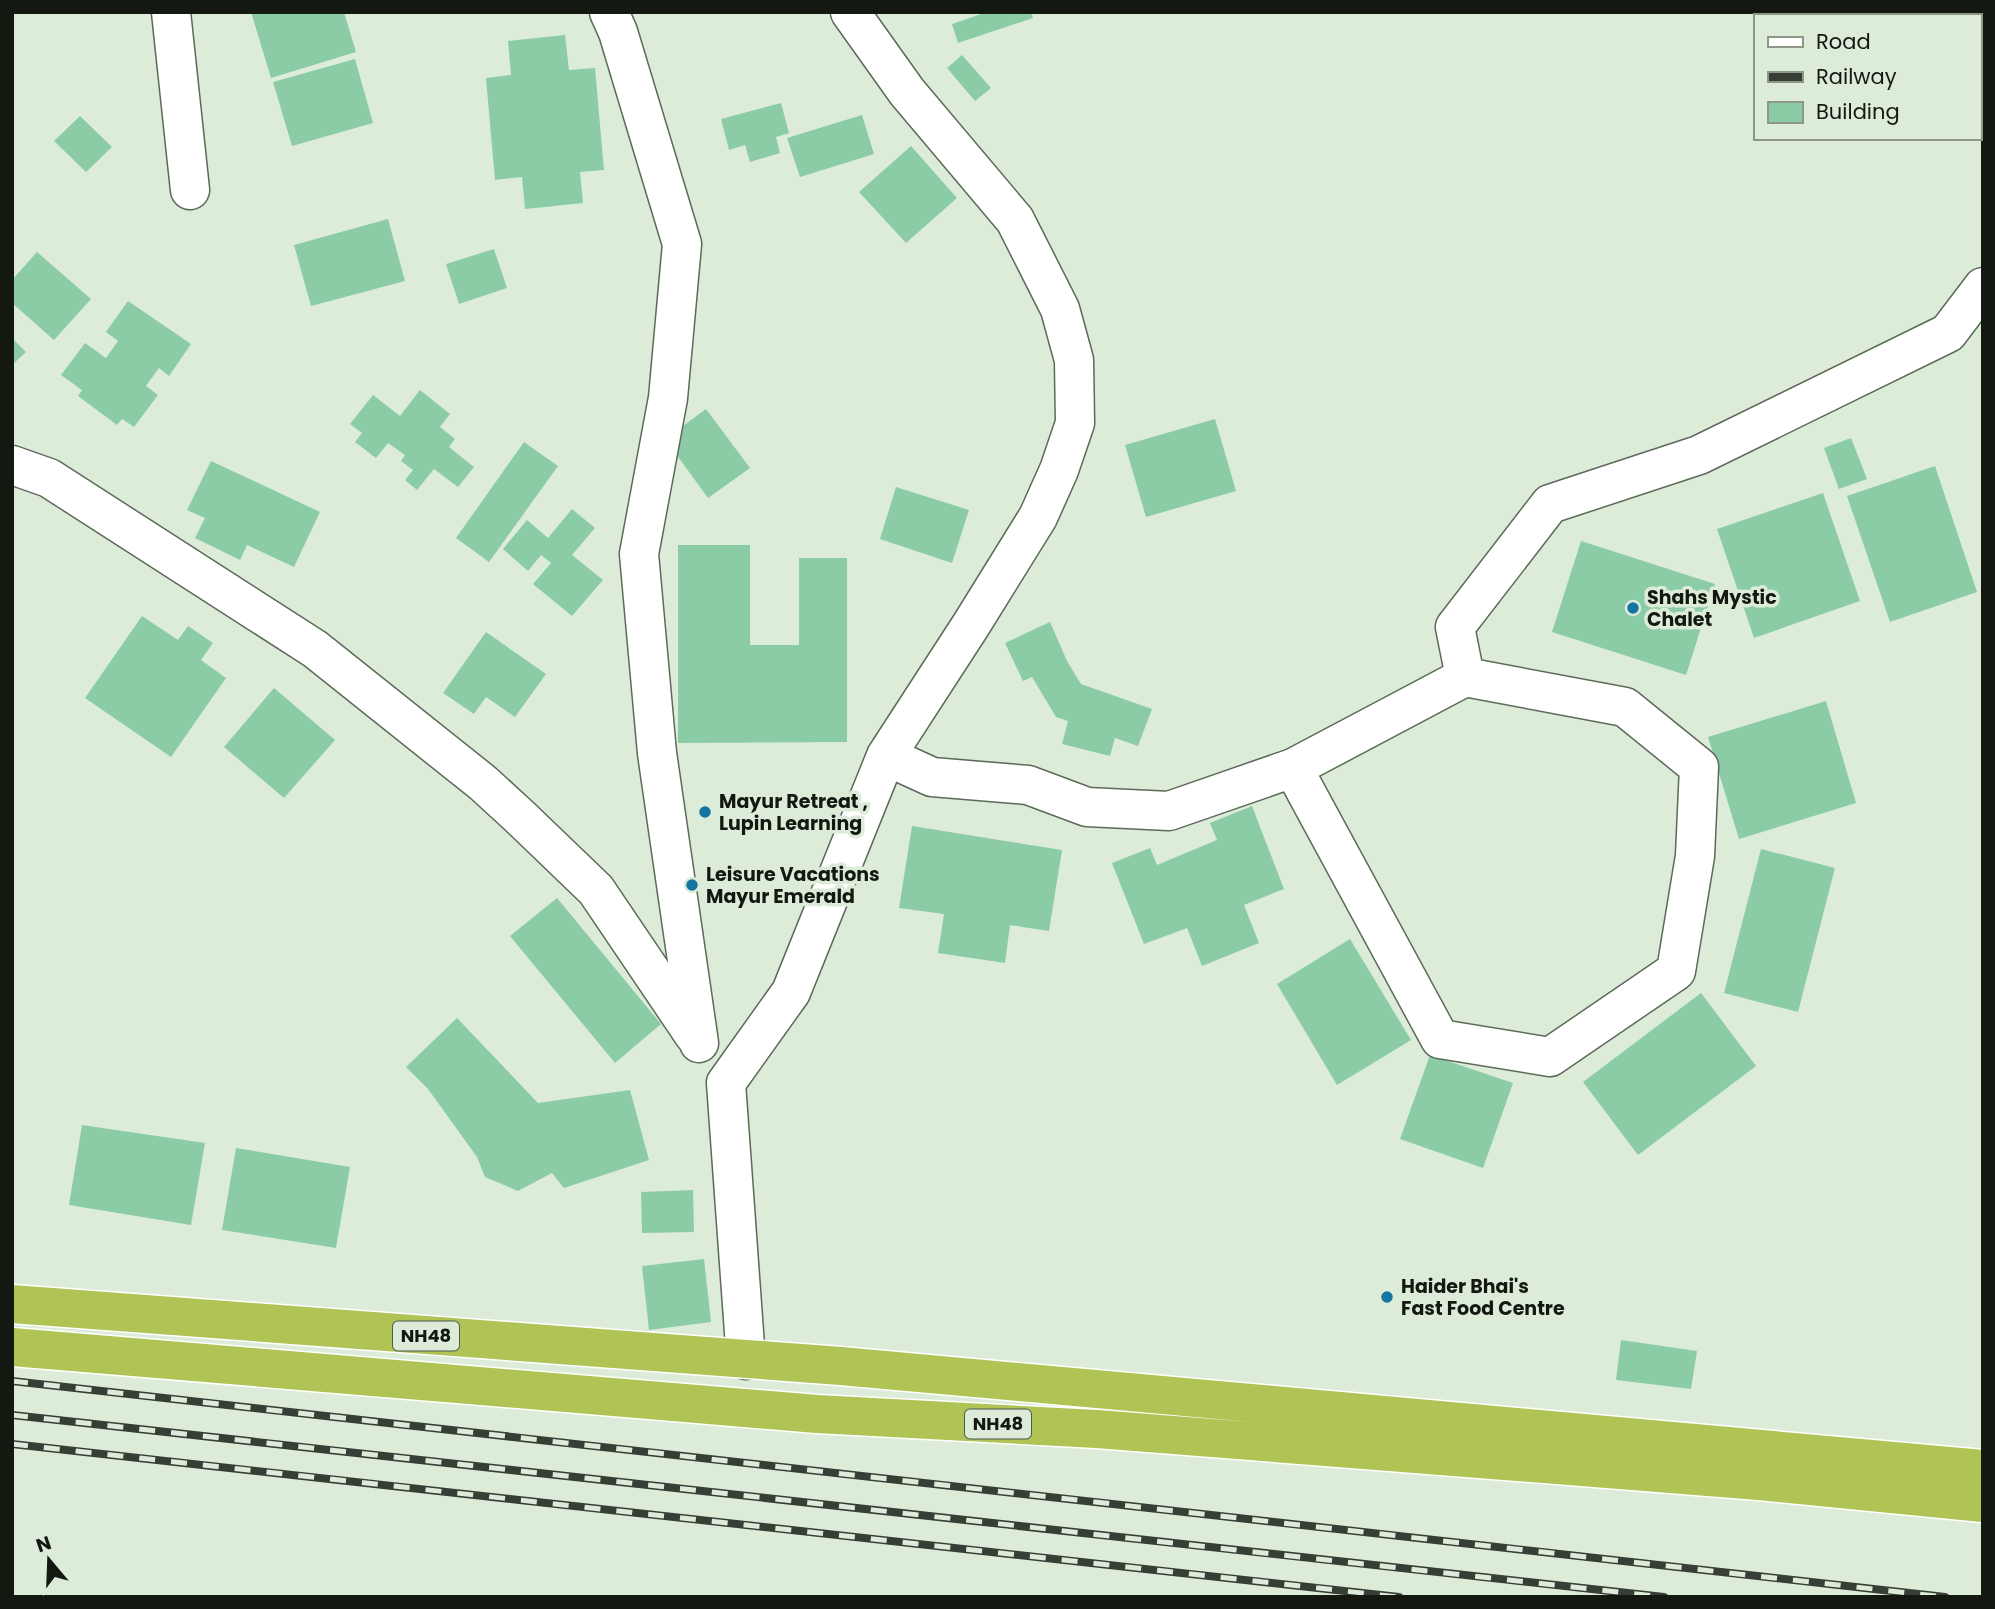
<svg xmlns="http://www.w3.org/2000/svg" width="1995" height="1609" viewBox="0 0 1995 1609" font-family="Poppins,sans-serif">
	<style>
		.building { fill: #8bcca7 }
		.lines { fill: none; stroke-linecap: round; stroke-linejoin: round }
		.minor-casing { stroke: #5c6a59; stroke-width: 41 }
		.trunk-casing { stroke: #fff; stroke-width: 41 }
		.minor { stroke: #fff; stroke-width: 38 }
		.trunk { stroke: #afc454; stroke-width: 38 }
		.rail-casing { stroke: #373e35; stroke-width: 8 }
		.rail { stroke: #dcecd8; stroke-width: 5; stroke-dasharray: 16; stroke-linecap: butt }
		.poi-dot { fill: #1575a2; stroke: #dcecd8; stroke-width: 2.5 }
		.labels { text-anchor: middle; stroke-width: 7; stroke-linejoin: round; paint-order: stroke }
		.shield { fill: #dcecd8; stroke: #4f584d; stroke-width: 2 }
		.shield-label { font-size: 18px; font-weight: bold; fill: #131811 }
		.poi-label { font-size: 19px; font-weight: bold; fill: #131811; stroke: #dcecd8; text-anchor: start }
	</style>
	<rect width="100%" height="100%" fill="#dcecd8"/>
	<path class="building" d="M251,12H344L356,52L271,78Z
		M987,12H1031L1033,18L958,43L952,24Z
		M565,35L569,70L595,68L604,170L580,172L583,203L525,209L522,177L495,180L486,78L511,75L508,41Z
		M962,55L991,88L975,101L947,68Z
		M355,59L373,123L292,146L273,82Z
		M781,103L789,133L776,137L780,153L750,162L745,145L729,150L721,119Z
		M862,115L874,154L800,177L787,138Z
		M80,116L112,147L86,172L54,141Z
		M911,146L957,198L906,243L859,192Z
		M388,219L405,281L311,306L294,245Z
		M494,249L507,288L459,304L446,264Z
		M37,252L91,299L54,340L12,303V280Z
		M128,301L191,344L169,376L159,368L146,386L158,395L134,427L122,419L117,425L78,396L82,390L61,375L85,343L106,358L118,341L106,332Z
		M12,338L26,352L12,365Z
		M420,390L450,414L440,427L455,439L449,447L474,467L458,487L434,469L417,490L405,480L413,470L401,461L405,455L388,443L376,458L355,442L362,433L350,424L373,395L400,416Z
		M706,409L750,468L708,498L665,439Z
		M1215,419L1236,491L1146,517L1125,445Z
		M1851,438L1867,479L1839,489L1824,448Z
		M524,442L558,466L489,562L456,538Z
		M211,461L320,512L294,567L247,545L240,560L195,538L205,518L187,510Z
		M1935,466L1977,592L1890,622L1847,496Z
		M896,487L969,510L952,563L880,539Z
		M1823,493L1860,601L1754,638L1717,529Z
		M572,509L595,528L572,555L603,580L572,616L533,584L551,563L541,555L528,571L503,549L527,520L548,538Z
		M1581,541L1715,584L1686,675L1552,632Z
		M678,545H750V645H799V558H847V742L678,743Z
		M142,616L178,640L188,626L213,643L201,660L226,678L171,757L85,698Z
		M1050,622L1067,661L1081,684L1152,709L1138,746L1115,738L1110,756L1062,744L1068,721L1056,717L1032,677L1023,681L1005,643Z
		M486,632L546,674L515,717L486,697L474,714L443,693Z
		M274,688L335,740L284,798L224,747Z
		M1826,701L1856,803L1739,839L1708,737Z
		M1252,806L1284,889L1244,905L1259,943L1202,966L1187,928L1144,944L1112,863L1150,848L1157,865L1217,840L1210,823Z
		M912,826L1062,850L1049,931L1010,925L1005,963L938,953L944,914L899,908Z
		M1761,849L1835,868L1798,1012L1724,993Z
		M557,898L661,1024L615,1063L510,936Z
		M1350,939L1411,1040L1337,1085L1277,984Z
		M1701,993L1756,1066L1638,1155L1583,1082Z
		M457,1018L538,1103L630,1090L649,1160L564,1188L552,1173L518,1191L485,1177L477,1157L428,1089L406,1067Z
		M1430,1055L1513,1083L1483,1168L1400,1139Z
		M82,1125L205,1143L191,1225L69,1205Z
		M236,1148L350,1167L336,1248L222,1230Z
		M693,1190L694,1232L642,1233L641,1192Z
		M704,1259L711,1322L649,1330L642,1266Z
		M1621,1340L1697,1351L1691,1389L1616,1380Z"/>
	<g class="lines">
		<defs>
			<path id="minor" d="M171,12L190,190
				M609,12L618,32L682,244L668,398L639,554L657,753L699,1043
				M12,465L49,478L315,649L483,783L519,816L596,890L694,1035
				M886,756L932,777L1028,785L1087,807L1169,811L1293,768L1440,1039L1550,1057L1676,971L1695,856L1699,767L1625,707L1465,677L1455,627L1550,504L1699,455L1948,333L1983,287
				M1293,768L1465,677
				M746,1360L726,1083L791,992L886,756L971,625L1038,517L1059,470L1075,423L1074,360L1060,309L1015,220L907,92L850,12"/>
			<path id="trunk" d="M12,1304L841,1366L1983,1469
				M12,1347L817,1414L1097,1429L1313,1446L1759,1481L1983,1503"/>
		</defs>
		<use href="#minor" class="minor-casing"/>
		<use href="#trunk" class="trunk-casing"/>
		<use href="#minor" class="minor"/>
		<use href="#trunk" class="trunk"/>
		<defs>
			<path id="rail" d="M12,1381L1945,1597
				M12,1415L1664,1597
				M12,1444L1399,1597"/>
		</defs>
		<use href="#rail" class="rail-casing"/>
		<use href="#rail" class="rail"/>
	</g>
	<g class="poi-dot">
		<circle cx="1633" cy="608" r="7"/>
		<circle cx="705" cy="812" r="7"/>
		<circle cx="692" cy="885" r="7"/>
		<circle cx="1387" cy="1297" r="7"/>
	</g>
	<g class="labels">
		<g class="shield">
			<rect x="393" y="1321.5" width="66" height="29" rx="5"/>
			<rect x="965" y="1409.5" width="66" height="29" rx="5"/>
		</g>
		<g class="shield-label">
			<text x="426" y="1342">NH48</text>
			<text x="998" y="1430">NH48</text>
		</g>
		<g class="poi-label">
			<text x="1647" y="604">Shahs Mystic<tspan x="1647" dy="22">Chalet</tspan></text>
			<text x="719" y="808">Mayur Retreat ,<tspan x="719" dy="22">Lupin Learning</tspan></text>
			<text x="706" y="881">Leisure Vacations<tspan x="706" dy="22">Mayur Emerald</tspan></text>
			<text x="1401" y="1293">Haider Bhai's<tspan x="1401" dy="22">Fast Food Centre</tspan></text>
		</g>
	</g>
	<rect width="1995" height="1609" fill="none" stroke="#131811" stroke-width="28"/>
	<rect x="1754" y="14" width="228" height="126" fill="#dcecd8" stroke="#8c9788" stroke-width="2"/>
	<rect x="1768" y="37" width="35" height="10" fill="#ffffff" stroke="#8c9788" stroke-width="2"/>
	<text x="1816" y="49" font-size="21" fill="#131811">Road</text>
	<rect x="1768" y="72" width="35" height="10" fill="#373e35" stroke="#8c9788" stroke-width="2"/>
	<text x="1816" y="84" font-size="21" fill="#131811">Railway</text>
	<rect x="1768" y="102" width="35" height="21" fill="#8bcca7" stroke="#8c9788" stroke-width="2"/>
	<text x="1816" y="119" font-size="21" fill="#131811">Building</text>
	<g transform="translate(49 1560) rotate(341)" stroke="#dcecd8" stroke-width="5" paint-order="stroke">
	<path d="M0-5L12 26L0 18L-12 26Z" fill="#131811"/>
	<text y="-10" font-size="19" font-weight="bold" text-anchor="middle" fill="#131811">N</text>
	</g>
</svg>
